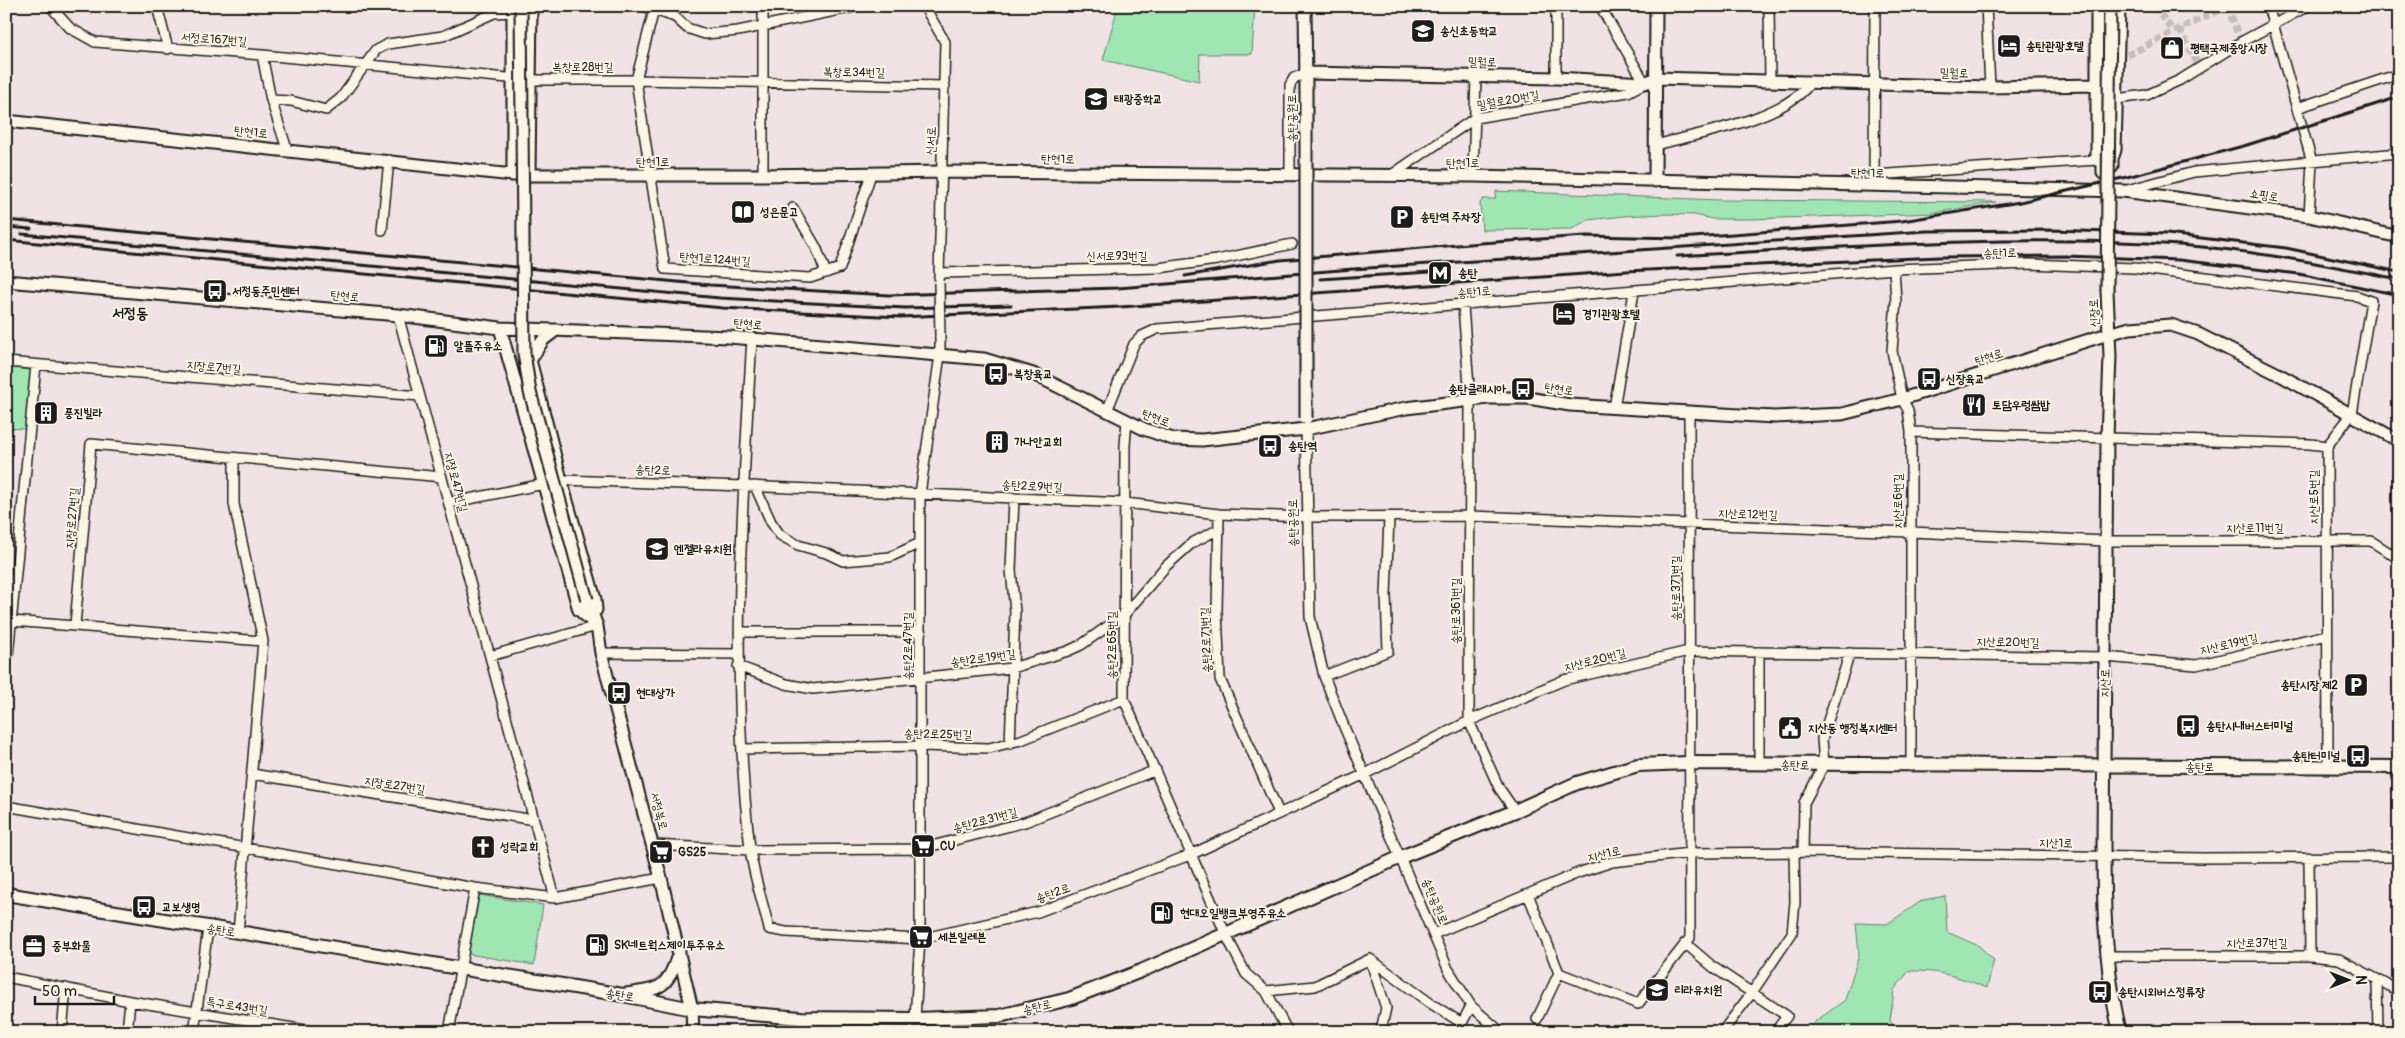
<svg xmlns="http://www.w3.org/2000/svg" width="2405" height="1038" viewBox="0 0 2405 1038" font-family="Pangolin,'Poor Story',sans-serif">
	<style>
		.green { fill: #a0e6b3; stroke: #5e8168 }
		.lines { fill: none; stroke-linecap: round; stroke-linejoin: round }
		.pedestrian-tunnel { stroke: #c6bbbd; stroke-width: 7; stroke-dasharray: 7 3.5; stroke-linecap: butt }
		.minor-casing { stroke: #1c1c1c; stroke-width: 12 }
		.tertiary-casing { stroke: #1c1c1c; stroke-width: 15 }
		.secondary-casing { stroke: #1c1c1c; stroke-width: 16 }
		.minor { stroke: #fcf5e5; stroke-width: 9 }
		.tertiary { stroke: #fcf5e5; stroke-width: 11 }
		.secondary { stroke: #fcf5e5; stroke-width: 12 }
		.rail { stroke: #1c1c1c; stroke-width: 3 }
		.minor-bridge-casing { stroke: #1c1c1c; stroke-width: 12; stroke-linecap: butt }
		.tertiary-bridge-casing { stroke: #1c1c1c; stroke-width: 15; stroke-linecap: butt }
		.minor-bridge { stroke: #fcf5e5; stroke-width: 9 }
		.tertiary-bridge { stroke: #fcf5e5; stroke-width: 11 }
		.labels { text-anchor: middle; stroke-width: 4; stroke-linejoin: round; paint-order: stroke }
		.poi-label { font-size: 12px; font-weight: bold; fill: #1c1c1c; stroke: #fcf5e5; text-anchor: start }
		.street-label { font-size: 12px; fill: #1c1c1c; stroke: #fcf5e5 }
		.quarter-label { font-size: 15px; font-weight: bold; fill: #1c1c1c; stroke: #fcf5e5 }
	</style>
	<rect width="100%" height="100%" fill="#f1e3e5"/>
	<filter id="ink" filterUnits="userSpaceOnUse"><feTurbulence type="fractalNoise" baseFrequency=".02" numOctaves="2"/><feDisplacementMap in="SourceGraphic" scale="10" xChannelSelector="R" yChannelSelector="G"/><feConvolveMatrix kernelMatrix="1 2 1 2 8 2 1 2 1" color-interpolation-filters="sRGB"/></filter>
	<g filter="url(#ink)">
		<path class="green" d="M1118,6H1255L1252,54H1200L1199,81L1103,60Z
			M1496,191L1720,200L1996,202L1934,213L1909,214L1749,219H1712L1695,215L1664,214L1624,216L1588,220L1572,229L1482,230L1480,203L1483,199H1495Z
			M6,367L31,370L26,429L6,428Z
			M479,895L543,905L534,965L468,954Z
			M1945,896L1947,932L1979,946L1994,960L1987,988C1960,977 1938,970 1909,971L1894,990L1890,1021L1898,1032H1806L1816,1021L1845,1000L1859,955L1856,923L1887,924L1923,900Z"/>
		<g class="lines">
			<path class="pedestrian-tunnel" d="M2154,6L2173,31
				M2227,6L2241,42
				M2179,29L2200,68
				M2118,60L2179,29L2229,6"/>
			<defs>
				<path id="minor" d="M50,6L70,28L95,42L262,55L271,100L291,101L326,110L341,98L376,50L388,44L443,36L494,13L513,12
					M157,6L168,49
					M643,6L675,17L687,28L705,34L738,31L859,6
					M655,6L636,80L665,269L810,278L840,268L871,174
					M763,6V175
					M924,6L945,42L939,277
					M1556,6V78
					M1769,6L1770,81
					M1986,6L1990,87
					M2268,6L2312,162L2309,216
					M262,55L530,80H636L945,86
					M2116,99L2147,95L2180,80L2241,42L2308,6
					M271,100L287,149
					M2297,108L2399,74
					M1655,145C1697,134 1785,119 1810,83
					M1290,175V85L1294,78L1306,73
					M1874,175L2097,160
					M1390,176L1475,118L1628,92L1645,83L1600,6
					M1473,176L1476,76
					M1874,178L1875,6
					M2127,190L2194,172L2399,153
					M793,208L816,247L826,273
					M382,230L389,160
					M1894,269L1896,301L1892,351L1902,399L1908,410L1911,432V766
					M939,273L1158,268L1217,260L1292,244
					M1463,306L1470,400L1469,721L1499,788L1515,811
					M398,315L555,898
					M752,338C742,508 730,679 750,848C753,875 763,902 769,929L786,932L920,939L1038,912L1190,855L1365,774L1469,721L1564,680L1689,651L2105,657L2196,665L2327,635
					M6,362L420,396
					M1614,408L1634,292
					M1107,411L1134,344L1142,336L1157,329L1894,269L2029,264L2134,268L2357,296L2371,301L2352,414L2327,446
					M1127,421L1125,445L1124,699L1226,935L1246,974L1266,991L1315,986L1370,959L1386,1008L1381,1030L1379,1032
					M1306,429L1310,617L1324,676L1345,729L1448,969L1471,1006L1501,1032
					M1911,432L2310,444L2327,446
					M2327,446L2328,767
					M234,458V504L263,641L238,933
					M561,480L745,486L1125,503L1219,514L1307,517L1469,516L1911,532L2106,541H2371L2399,559
					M755,486L771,522L780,535L798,545L826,553L843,561L890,557L920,543
					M449,503L544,484
					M1219,514L1217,611L1220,679L1279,813
					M12,621L263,641
					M75,625L91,444L442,477
					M739,632H921
					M1759,652V764
					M601,653L738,654
					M490,656L597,626
					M738,666L786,684L813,689L1012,668L1068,651L1081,645L1124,615L1165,567L1192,543L1219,529
					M6,676L36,365
					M1324,676L1388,651L1386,596L1389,517
					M1010,744L1015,612L1011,570L1014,498
					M742,749L921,746L989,748L1021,740L1124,699
					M252,774L534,820
					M6,806L475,888L555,898L661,878
					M653,845L750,850L920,849L1025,822L1156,770
					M1803,852L1804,803L1824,765L1822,739L1850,653
					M2309,858L2310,956
					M1528,894L1559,973L1638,1004L1690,938L1689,412
					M1434,934L1578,873L1612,862L1690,853L1803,852L2203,858L2399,857
					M1685,943L1713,967L1787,1016L1775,1032
					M2108,956H2310L2339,959L2399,991
					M1370,959L1430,1003L1462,1023
					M6,977L130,1001L318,1032
					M2377,980L2378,1032
					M1266,991L1288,1032
					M915,1019L920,939V494L940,355V336
					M1537,1019L1559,973
					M62,1032L66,988
					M127,1032L130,1001
					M194,1032L208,928
					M449,1032L475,888
					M1461,1032L1462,1023L1471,1006
					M1722,1032L1751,994L1792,933L1795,902L1794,852"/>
				<path id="tertiary" d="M513,6V175
					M1305,6L1306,88
					M2097,6V160H2103V173
					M1306,73L1556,78L1645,83L1656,78L1990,87L2097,85
					M6,121L513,175H763L943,172L1473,176L2123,191L2309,216L2399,237
					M2112,167V159L2115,150L2119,6
					M529,174L531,6
					M1655,181L1656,6
					M6,281L398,315L500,328L729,337L984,359L1033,374L1144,429L1173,439L1202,440L1306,429L1406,408L1488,398H1528L1570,405L1774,417L1842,414L1902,399L2108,334L2130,328L2171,325L2198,334L2280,375L2399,441
					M500,328L579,610L596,625
					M530,329V360L561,480L595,599L596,610
					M531,359L543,340L556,330
					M587,600L597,626L601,653L661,878L692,1009L693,1032
					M2104,767L2107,438L2110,356L2107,291
					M626,994C663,989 667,988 679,952"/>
				<path id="secondary" d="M2104,767C2104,854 2099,946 2120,1032
					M6,894L623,995L692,1009L801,1018L915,1019L999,1016L1069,999L1141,971L1401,857L1515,811L1577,783L1638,765L1688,763L2399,767"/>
			</defs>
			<use href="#minor" class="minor-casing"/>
			<use href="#tertiary" class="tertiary-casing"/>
			<use href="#secondary" class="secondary-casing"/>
			<use href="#minor" class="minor"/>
			<use href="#tertiary" class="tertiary"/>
			<use href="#secondary" class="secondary"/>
			<path class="rail" d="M6,220L710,285L889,295L1118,288L1353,269L1927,231L2052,230L2167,234L2286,248L2399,272
				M6,227L31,229
				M22,234L720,298L905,308L1011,305
				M6,240L723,308L900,317L1120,307L1626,271L1939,257L2065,256L2179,260L2299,274L2399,295
				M1677,256C1844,247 2011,234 2179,245C2253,250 2326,265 2399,279
				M1185,276L1280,260L1481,243L1586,236L1680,238L1902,221L2020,202L2131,176L2247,145L2399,97
				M1320,279L1430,272"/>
			<defs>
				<path id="minor-bridge" d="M939,283L940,336"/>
				<path id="tertiary-bridge" d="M521,6L524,353L530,392L587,600
					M1306,88V418
					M2107,291L2110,6"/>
			</defs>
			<use href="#minor-bridge" class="minor-bridge-casing"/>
			<use href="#tertiary-bridge" class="tertiary-bridge-casing"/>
			<use href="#minor-bridge" class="minor-bridge"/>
			<use href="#tertiary-bridge" class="tertiary-bridge"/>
		</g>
	</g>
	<defs>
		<symbol id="school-square" viewBox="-11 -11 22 22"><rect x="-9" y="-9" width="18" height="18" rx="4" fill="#1c1c1c" stroke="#fcf5e5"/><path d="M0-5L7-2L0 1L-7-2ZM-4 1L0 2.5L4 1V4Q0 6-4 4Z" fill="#fff"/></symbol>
		<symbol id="hotel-square" viewBox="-11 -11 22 22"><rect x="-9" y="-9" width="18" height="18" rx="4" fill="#1c1c1c" stroke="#fcf5e5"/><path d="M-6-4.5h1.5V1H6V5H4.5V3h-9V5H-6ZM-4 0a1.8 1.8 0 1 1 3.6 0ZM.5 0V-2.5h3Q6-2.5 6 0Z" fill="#fff"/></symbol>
		<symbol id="shop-square" viewBox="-11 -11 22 22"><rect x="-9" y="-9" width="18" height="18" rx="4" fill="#1c1c1c" stroke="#fcf5e5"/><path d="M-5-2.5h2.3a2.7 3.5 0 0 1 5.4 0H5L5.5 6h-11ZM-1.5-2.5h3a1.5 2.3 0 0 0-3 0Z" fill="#fff"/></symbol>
		<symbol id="library-square" viewBox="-11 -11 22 22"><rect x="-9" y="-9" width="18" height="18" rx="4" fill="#1c1c1c" stroke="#fcf5e5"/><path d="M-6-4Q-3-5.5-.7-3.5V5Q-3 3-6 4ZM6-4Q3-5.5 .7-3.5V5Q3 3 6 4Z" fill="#fff"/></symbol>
		<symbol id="parking-square" viewBox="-11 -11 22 22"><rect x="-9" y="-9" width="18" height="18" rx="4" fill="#1c1c1c" stroke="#fcf5e5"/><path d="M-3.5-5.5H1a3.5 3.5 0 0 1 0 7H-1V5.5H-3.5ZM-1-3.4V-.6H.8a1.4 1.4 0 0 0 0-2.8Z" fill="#fff"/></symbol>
		<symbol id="metro-square" viewBox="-11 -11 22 22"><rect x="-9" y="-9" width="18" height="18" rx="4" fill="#1c1c1c" stroke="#fcf5e5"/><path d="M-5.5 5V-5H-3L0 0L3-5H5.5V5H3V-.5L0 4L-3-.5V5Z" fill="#fff"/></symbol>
		<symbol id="bus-square" viewBox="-11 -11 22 22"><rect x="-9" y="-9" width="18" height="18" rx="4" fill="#1c1c1c" stroke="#fcf5e5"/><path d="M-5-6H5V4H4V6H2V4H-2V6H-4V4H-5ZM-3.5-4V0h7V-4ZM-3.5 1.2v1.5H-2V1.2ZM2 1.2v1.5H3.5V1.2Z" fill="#fff"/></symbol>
		<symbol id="fuel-square" viewBox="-11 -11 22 22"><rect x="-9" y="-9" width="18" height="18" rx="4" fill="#1c1c1c" stroke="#fcf5e5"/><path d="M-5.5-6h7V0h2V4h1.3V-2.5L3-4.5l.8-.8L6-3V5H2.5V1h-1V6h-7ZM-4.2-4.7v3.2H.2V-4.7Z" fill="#fff"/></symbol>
		<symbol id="restaurant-square" viewBox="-11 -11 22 22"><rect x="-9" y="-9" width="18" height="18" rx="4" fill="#1c1c1c" stroke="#fcf5e5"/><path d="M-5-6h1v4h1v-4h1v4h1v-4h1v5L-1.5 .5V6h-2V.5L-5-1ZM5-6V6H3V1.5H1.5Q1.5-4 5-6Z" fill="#fff"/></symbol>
		<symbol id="building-square" viewBox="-11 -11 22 22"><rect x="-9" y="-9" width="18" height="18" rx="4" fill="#1c1c1c" stroke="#fcf5e5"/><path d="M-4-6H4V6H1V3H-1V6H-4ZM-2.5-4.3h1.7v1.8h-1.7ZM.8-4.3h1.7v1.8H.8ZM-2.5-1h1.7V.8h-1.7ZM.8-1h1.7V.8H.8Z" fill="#fff"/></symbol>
		<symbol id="civic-square" viewBox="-11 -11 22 22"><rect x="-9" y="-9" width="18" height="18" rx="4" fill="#1c1c1c" stroke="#fcf5e5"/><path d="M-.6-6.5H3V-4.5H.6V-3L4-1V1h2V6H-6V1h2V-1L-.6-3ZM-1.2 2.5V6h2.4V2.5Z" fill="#fff"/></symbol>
		<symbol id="supermarket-square" viewBox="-11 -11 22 22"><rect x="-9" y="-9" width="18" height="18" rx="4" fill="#1c1c1c" stroke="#fcf5e5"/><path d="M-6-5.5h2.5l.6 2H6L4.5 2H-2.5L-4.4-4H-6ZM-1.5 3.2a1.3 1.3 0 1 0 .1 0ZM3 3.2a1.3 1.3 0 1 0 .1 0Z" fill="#fff"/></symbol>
		<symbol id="church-square" viewBox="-11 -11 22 22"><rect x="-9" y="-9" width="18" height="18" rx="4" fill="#1c1c1c" stroke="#fcf5e5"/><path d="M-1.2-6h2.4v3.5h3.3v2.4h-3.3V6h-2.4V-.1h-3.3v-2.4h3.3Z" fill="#fff"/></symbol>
		<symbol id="office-square" viewBox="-11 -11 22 22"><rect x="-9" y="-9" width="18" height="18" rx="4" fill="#1c1c1c" stroke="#fcf5e5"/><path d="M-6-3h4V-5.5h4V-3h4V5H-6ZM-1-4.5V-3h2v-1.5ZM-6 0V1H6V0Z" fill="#fff"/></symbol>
	</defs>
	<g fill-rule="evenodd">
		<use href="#school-square" x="1409" y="17" width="28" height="28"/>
		<use href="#hotel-square" x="1995" y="32" width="28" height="28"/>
		<use href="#shop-square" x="2158" y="34" width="28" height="28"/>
		<use href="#school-square" x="1082" y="85" width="28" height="28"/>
		<use href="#library-square" x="729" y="198" width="28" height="28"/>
		<use href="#parking-square" x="1388" y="203" width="28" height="28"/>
		<use href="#metro-square" x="1426" y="259" width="28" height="28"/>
		<use href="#bus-square" x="201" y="277" width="28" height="28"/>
		<use href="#hotel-square" x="1550" y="300" width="28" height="28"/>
		<use href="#fuel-square" x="422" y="332" width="28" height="28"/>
		<use href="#bus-square" x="982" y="360" width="28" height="28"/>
		<use href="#bus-square" x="1915" y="365" width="28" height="28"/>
		<use href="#bus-square" x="1509" y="375" width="28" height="28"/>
		<use href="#restaurant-square" x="1960" y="391" width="28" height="28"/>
		<use href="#building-square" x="32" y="399" width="28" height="28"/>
		<use href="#building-square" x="983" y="428" width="28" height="28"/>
		<use href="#bus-square" x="1256" y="432" width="28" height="28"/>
		<use href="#school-square" x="643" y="535" width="28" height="28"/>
		<use href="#parking-square" x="2342" y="671" width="28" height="28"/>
		<use href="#bus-square" x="605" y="679" width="28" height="28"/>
		<use href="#bus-square" x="2174" y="712" width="28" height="28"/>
		<use href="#civic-square" x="1776" y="714" width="28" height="28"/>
		<use href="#bus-square" x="2344" y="742" width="28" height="28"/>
		<use href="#supermarket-square" x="909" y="832" width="28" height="28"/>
		<use href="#church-square" x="469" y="833" width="28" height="28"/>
		<use href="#supermarket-square" x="647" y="838" width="28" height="28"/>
		<use href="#bus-square" x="130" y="893" width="28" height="28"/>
		<use href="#fuel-square" x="1148" y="899" width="28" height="28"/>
		<use href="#supermarket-square" x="907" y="923" width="28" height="28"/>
		<use href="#fuel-square" x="583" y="931" width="28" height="28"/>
		<use href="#office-square" x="20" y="932" width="28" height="28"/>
		<use href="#school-square" x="1643" y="976" width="28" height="28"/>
		<use href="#bus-square" x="2086" y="978" width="28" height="28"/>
	</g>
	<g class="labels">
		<g class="poi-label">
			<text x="1440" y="35">송신초등학교</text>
			<text x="2026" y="50">송탄관광호텔</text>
			<text x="2190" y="52">평택국제중앙시장</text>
			<text x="1114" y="103">태광중학교</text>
			<text x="760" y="216">성은문고</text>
			<text x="1420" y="221">송탄역 주차장</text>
			<text x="1458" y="277">송탄</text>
			<text x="232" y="295">서정동주민센터</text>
			<text x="1582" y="318">경기관광호텔</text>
			<text x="454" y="350">알뜰주유소</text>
			<text x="1014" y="378">복창육교</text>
			<text x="1946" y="383">신장육교</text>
			<text x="1506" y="393" text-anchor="end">송탄클래시아</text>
			<text x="1992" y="409">토담우렁쌈밥</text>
			<text x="64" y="417">풍진빌라</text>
			<text x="1014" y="446">가나안교회</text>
			<text x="1288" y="450">송탄역</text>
			<text x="674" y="553">엔젤라유치원</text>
			<text x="2338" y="689" text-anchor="end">송탄시장 제2</text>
			<text x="636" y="697">현대상가</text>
			<text x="2206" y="730">송탄시내버스터미널</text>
			<text x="1808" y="732">지산동 행정복지센터</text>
			<text x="2340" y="760" text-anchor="end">송탄터미널</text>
			<text x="940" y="850">CU</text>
			<text x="500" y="851">성락교회</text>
			<text x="678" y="856">GS25</text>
			<text x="162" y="911">교보생명</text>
			<text x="1180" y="917">현대오일뱅크부영주유소</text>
			<text x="938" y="941">세븐일레븐</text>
			<text x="614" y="949">SK네트웍스제이투주유소</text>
			<text x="52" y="950">중부화물</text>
			<text x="1674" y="994">리라유치원</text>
			<text x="2118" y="996">송탄시외버스정류장</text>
		</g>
		<g class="street-label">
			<text transform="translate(214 39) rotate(4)" y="4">서정로167번길</text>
			<text transform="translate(1482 62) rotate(1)" y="4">밀월로</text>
			<text x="583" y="71">복창로28번길</text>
			<text transform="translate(854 72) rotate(1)" y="4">복창로34번길</text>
			<text transform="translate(1954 73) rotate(1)" y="4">밀월로</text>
			<text transform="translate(1508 100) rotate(-10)" y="4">밀월로20번길</text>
			<text transform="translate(1292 118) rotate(-90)" y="4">송탄공원로</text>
			<text transform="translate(251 132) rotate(6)" y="4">탄현1로</text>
			<text transform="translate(931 141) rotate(-88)" y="4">신서로</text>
			<text transform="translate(1058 159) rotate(1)" y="4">탄현1로</text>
			<text x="653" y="166">탄현1로</text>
			<text x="1463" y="167">탄현1로</text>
			<text transform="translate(1868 173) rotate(1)" y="4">탄현1로</text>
			<text transform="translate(2264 195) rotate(9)" y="4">쇼핑로</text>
			<text transform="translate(2000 253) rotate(-2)" y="4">송탄1로</text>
			<text x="1117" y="260">신서로93번길</text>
			<text transform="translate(715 259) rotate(4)" y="4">탄현1로124번길</text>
			<text transform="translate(1474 292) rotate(-5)" y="4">송탄1로</text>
			<text transform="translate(345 296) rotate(5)" y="4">탄현로</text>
			<text transform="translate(2094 313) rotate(-92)" y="4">신장로</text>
			<text transform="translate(748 324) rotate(5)" y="4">탄현로</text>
			<text transform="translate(1989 357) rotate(-18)" y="4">탄현로</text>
			<text transform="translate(214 367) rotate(5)" y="4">지장로7번길</text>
			<text transform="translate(1559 389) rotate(8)" y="4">탄현로</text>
			<text transform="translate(1156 418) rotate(21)" y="4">탄현로</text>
			<text transform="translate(653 470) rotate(2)" y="4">송탄2로</text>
			<text transform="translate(456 482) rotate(75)" y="4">지장로47번길</text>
			<text transform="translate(1032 486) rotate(3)" y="4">송탄2로9번길</text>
			<text transform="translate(2314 497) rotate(-90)" y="4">지산로5번길</text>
			<text transform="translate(1898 501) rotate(-90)" y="4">지산로6번길</text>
			<text transform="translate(1748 514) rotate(2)" y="4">지산로12번길</text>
			<text transform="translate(72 518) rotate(-85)" y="4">지장로27번길</text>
			<text transform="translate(1293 523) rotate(-91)" y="4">송탄공원로</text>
			<text x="2255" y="532">지산로11번길</text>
			<text transform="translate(1676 588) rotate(-90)" y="4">송탄로371번길</text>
			<text transform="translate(1456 611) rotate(-90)" y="4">송탄로361번길</text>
			<text transform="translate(1206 640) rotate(-92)" y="4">송탄2로71번길</text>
			<text transform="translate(2008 642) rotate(1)" y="4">지산로20번길</text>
			<text transform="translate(2229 644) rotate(-13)" y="4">지산로19번길</text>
			<text transform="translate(1112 645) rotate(-90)" y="4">송탄2로65번길</text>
			<text transform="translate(908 646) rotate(-90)" y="4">송탄2로47번길</text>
			<text transform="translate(983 658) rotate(-8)" y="4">송탄2로19번길</text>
			<text transform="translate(1595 660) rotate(-14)" y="4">지산로20번길</text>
			<text transform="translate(2105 683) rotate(-89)" y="4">지산로</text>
			<text transform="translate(938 734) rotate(1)" y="4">송탄2로25번길</text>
			<text transform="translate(1795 765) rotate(1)" y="4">송탄로</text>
			<text x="2200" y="771">송탄로</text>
			<text transform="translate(395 785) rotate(9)" y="4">지장로27번길</text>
			<text transform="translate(659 811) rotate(76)" y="4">서정북로</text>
			<text transform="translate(985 820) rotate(-15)" y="4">송탄2로31번길</text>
			<text transform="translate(2056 843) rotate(1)" y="4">지산1로</text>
			<text transform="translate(1604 854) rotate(-13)" y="4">지산1로</text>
			<text transform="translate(1053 893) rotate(-20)" y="4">송탄2로</text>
			<text transform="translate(1435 901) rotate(67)" y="4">송탄공원로</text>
			<text transform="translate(221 930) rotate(9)" y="4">송탄로</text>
			<text x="2257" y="947">지산로37번길</text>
			<text transform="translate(620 995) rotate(10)" y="4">송탄로</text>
			<text transform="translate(237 1006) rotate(9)" y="4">특구로43번길</text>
			<text transform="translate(1037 1007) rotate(-14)" y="4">송탄로</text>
		</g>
		<g class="quarter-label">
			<text x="130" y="318">서정동</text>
		</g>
	</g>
	<rect width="2405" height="1038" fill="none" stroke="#fcf5e5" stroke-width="25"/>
	<rect x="12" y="12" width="2380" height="1013" fill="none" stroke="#1c1c1c" stroke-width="2" filter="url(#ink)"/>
	<g transform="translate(2348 980) rotate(90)" stroke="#fcf5e5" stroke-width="4" paint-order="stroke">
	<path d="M0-4L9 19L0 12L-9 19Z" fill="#1c1c1c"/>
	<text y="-8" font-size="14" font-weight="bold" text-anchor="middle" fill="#1c1c1c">N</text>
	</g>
	<path d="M35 996v8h79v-8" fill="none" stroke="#1c1c1c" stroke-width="2.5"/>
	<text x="42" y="996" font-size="15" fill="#1c1c1c" stroke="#fcf5e5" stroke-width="4" paint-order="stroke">50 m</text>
</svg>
